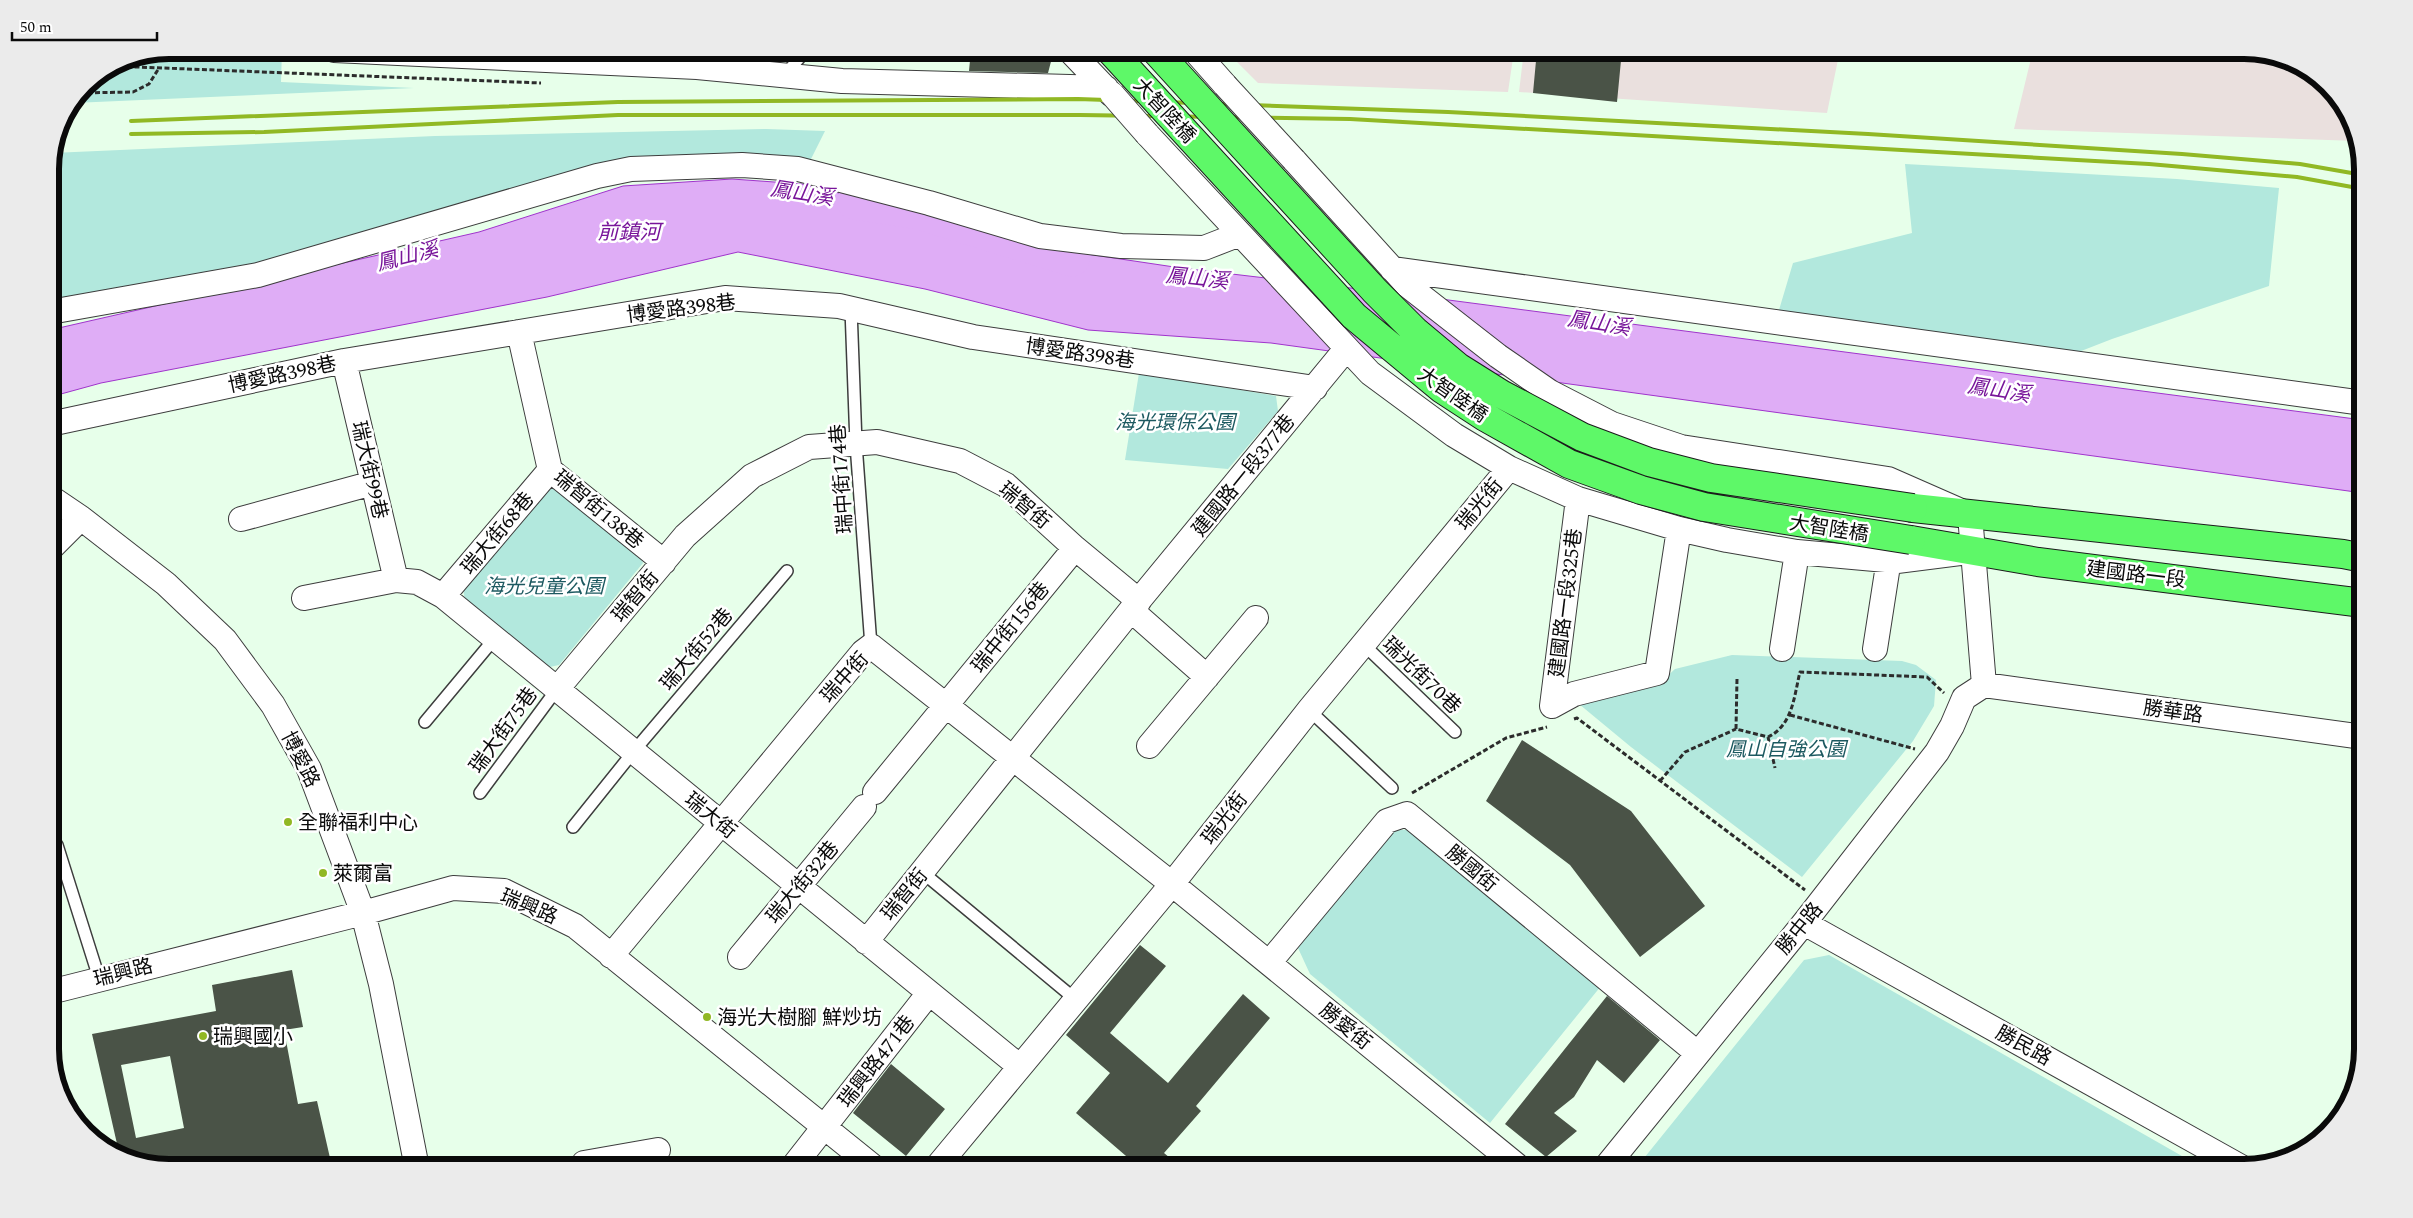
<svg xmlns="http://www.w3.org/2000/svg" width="2413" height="1218" viewBox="0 0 2413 1218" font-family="Spectral,'Noto Sans TC',serif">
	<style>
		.industrial { fill: #eae0de }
		.green { fill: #b2e8dd }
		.water { fill: #dfadf6; stroke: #a034cc }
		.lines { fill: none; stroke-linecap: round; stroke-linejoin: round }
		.river { stroke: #dfadf6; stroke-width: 35 }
		.building { fill: #4a5347; fill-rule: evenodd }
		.service-casing { stroke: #3d3d3d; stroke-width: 14 }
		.minor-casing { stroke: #3d3d3d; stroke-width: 26 }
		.primary-casing { stroke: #1b1b1b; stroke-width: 30 }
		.path { stroke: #2c2c2c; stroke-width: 3; stroke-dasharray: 5 2.5; stroke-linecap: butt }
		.service { stroke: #fff; stroke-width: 11 }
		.minor { stroke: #fff; stroke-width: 24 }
		.primary { stroke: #5ef868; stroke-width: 28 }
		.rail { stroke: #91b824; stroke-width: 4 }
		.minor-bridge-casing { stroke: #3d3d3d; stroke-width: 26; stroke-linecap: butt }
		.primary-bridge-casing { stroke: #1b1b1b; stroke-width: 30; stroke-linecap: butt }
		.minor-bridge { stroke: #fff; stroke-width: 24 }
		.primary-bridge { stroke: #5ef868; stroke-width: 28 }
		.poi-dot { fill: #91b824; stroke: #fff; stroke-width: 2 }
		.labels { text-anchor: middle; stroke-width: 5; stroke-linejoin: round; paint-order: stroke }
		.street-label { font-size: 20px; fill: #0a0a0a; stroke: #fff }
		.park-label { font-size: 20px; font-style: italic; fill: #1c5960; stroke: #fff }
		.poi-label { font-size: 20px; fill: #0a0a0a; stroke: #fff; text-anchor: start }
		.water-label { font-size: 21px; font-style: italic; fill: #78159a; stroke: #fff }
		.rim { fill: none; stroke: #0a0a0a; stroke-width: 6 }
	</style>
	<rect width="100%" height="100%" fill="#e7ffea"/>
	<path class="industrial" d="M1225,50H1490V52L1513,58L1508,92L1258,83Z
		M1524,50H1840L1827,113L1519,92Z
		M2033,50H2244L2296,62L2343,103L2356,141L2014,129Z"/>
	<path class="green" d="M169,50H282L281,82L414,88L73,103L85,85L124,59Z
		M766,129L825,131L805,171L598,182L213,274L50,309V161L52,153L435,136Z
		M1905,164L2177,179L2279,188L2269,286L2112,339L2076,353L1779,310L1793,263L1912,233Z
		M1139,373L1276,396L1278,411L1228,469L1125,460Z
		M548,486L562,487L637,548L643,563L559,665L545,668L465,602L463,586Z
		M1732,655L1902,661L1916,665L1936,680L1934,706L1913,741L1802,877L1631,747L1579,704L1661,682L1675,669Z
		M1411,829L1601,986L1490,1123L1310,974L1298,948L1392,831Z
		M1829,955L2203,1168H1636L1804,960Z"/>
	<path class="water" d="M732,179L802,184L896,207L973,237L1181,268L1418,296L2363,420V493L1271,343L1088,330L925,289L738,252L547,297L101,383L50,397V330L479,232L623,186Z"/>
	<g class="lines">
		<path class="river" d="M854,202L919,212L1072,259"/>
	</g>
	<path class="building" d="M971,50H1054L1048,73L969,71Z
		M1537,50H1622L1617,102L1533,93Z
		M1522,740L1631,811L1705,906L1640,957L1570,865L1486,801Z
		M1140,945L1166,966L1110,1033L1168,1083L1243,994L1270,1018L1196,1106L1201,1111L1164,1153L1182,1168H1140L1076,1113L1110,1073L1066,1035Z
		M292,970L303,1027L284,1030L298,1104L317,1101L330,1158L288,1168H244L242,1158L184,1168H169L120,1157L92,1034L216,1011L212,985ZM170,1056L184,1128L136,1138L121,1065Z
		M1607,996L1660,1040L1624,1083L1597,1060L1574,1097L1554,1113L1577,1131L1546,1157L1505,1124Z
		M891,1064L945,1109L906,1156L853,1113Z"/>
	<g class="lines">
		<defs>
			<path id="service" d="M697,67L700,50
				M785,75L806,50
				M851,309L856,444L871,646
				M1363,644L1455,732
				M1309,710L1392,788
				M425,722L495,638
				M480,793L557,689
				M573,827L634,751L787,571
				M50,837L57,845L99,978
				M922,872L1075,999"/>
			<path id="minor" d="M334,50L697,67L842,81L1106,88
				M1069,50L1111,94
				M1194,50L1225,85
				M1147,134L1370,373L1454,435L1509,468L1578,499L1679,529L1727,540L1797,552L1897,561L1960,553
				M1294,160L1407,285L1498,356L1550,392L1612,424L1681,447L1888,479L1970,515L1984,685
				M1392,269L2363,403
				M50,312L258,275L597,176L631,169L742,165L798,169L929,203L1040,236L1121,246L1204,248L1240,234
				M519,332L550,470L664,562
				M344,361L396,580
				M50,424L344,361L725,298L839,306L973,337L1315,388
				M50,497L81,518L166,584L225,640L273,705L309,769L363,913L381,984L417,1168
				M241,519L373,483
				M50,549L81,518
				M443,596L550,470
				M304,598L396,580L417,582L443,596L1019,1066
				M1131,610L1207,677
				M1782,649L1797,552
				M1875,649L1889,559
				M1984,685L2363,737
				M557,689L685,536L752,476L809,447L877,442L960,461L1006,485L1075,548L1139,601
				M1552,706L1574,694L1657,673L1679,529
				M1552,706L1578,499
				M1149,746L1256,618
				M875,792L1075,548
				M1804,923L2243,1168
				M866,942L1131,610L1346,349
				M611,956L863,652L871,646L1172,884L1520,1168
				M740,957L864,807
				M1269,963L1387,821L1407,814L1697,1053
				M50,992L363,913L453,888L504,891L575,926L875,1168
				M586,1168L584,1163L658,1150
				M792,1168L929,993
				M936,1168L1172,884L1309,710L1509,468
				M1605,1168L1804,923L1937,752L1952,726L1964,698L1984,685"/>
			<path id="primary" d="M1913,508L2343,554L2363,558
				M1911,540L2038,562L2363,603"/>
		</defs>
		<use href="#service" class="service-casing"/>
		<use href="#minor" class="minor-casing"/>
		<use href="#primary" class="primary-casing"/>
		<path class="path" d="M112,66L541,83
			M80,93L133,92L149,84L159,68
			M1737,679L1736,729L1768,737C1793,725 1794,696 1800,672L1927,677L1944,693
			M1790,715L1915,749
			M1574,719L1577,718L1805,890
			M1768,737L1775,768
			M1660,781L1685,752L1736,729
			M1412,793L1506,738L1547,727"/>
		<use href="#service" class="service"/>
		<use href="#minor" class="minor"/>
		<use href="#primary" class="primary"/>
		<path class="rail" d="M131,121L618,102L1078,99L1448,112L1868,134L2182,154L2300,164L2363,175
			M131,134L264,132L618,115H1080L1350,119L2149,164L2297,177L2363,189"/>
		<defs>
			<path id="minor-bridge" d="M1225,85L1294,160
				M1112,94L1147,134"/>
			<path id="primary-bridge" d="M1110,50L1354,316L1442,389L1485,417L1569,464L1641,490L1704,507L1911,540
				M1155,50L1375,291L1415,331L1458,367L1501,394L1582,437L1649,462L1711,478L1913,508"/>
		</defs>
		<use href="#minor-bridge" class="minor-bridge-casing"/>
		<use href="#primary-bridge" class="primary-bridge-casing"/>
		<use href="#minor-bridge" class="minor-bridge"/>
		<use href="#primary-bridge" class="primary-bridge"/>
	</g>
	<g class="poi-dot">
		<circle cx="288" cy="822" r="5"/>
		<circle cx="323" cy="873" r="5"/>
		<circle cx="707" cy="1017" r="5"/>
		<circle cx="203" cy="1036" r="5"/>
	</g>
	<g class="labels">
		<g class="street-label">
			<text transform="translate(1165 110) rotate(47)" y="7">大智陸橋</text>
			<text transform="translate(681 308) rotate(-7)" y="7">博愛路398巷</text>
			<text transform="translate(1080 353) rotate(8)" y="7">博愛路398巷</text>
			<text transform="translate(282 374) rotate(-12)" y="7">博愛路398巷</text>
			<text transform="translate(1453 394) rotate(35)" y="7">大智陸橋</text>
			<text transform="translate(370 470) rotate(77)" y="7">瑞大街99巷</text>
			<text transform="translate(1243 475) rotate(-51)" y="7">建國路一段377巷</text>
			<text transform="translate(841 479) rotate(-94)" y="7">瑞中街174巷</text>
			<text transform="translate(1479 504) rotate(-50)" y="7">瑞光街</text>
			<text transform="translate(1025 505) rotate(40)" y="7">瑞智街</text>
			<text transform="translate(599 509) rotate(40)" y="7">瑞智街138巷</text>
			<text transform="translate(1829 528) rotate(9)" y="7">大智陸橋</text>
			<text transform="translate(497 533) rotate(-50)" y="7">瑞大街68巷</text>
			<text transform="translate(2136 574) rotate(7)" y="7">建國路一段</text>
			<text transform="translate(635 596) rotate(-50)" y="7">瑞智街</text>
			<text transform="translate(1565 603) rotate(-83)" y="7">建國路一段325巷</text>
			<text transform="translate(1010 627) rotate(-51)" y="7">瑞中街156巷</text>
			<text transform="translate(696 649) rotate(-50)" y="7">瑞大街52巷</text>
			<text transform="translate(1422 675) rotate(44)" y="7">瑞光街70巷</text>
			<text transform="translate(844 677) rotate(-48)" y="7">瑞中街</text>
			<text transform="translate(2173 711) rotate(8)" y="7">勝華路</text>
			<text transform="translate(503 730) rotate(-54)" y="7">瑞大街75巷</text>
			<text transform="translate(301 759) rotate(63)" y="7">博愛路</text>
			<text transform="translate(711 815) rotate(39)" y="7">瑞大街</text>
			<text transform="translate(1224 818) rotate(-52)" y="7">瑞光街</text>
			<text transform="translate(1472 868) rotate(40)" y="7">勝國街</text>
			<text transform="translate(802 882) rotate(-50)" y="7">瑞大街32巷</text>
			<text transform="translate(904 894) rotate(-51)" y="7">瑞智街</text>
			<text transform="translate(529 906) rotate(23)" y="7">瑞興路</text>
			<text transform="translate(1799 928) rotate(-51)" y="7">勝中路</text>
			<text transform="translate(123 972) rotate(-14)" y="7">瑞興路</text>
			<text transform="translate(1346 1026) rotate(39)" y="7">勝愛街</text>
			<text transform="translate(2024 1045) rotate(29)" y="7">勝民路</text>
			<text transform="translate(876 1061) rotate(-52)" y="7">瑞興路471巷</text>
		</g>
		<g class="park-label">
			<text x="1175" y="429">海光環保公園</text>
			<text x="544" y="593">海光兒童公園</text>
			<text x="1786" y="756">鳳山自強公園</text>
		</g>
		<g class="poi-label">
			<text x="298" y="829">全聯福利中心</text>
			<text x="333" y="880">萊爾富</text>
			<text x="717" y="1024">海光大樹腳 鮮炒坊</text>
			<text x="213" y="1043">瑞興國小</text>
		</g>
		<g class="water-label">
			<text transform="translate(802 193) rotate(9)" y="7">鳳山溪</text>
			<text x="629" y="239">前鎮河</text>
			<text transform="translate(407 256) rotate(-14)" y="7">鳳山溪</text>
			<text transform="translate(1197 278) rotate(6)" y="7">鳳山溪</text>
			<text transform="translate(1599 323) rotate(9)" y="7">鳳山溪</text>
			<text transform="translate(1999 390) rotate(9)" y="7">鳳山溪</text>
		</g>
	</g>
	<path d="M0 0H2413V1218H0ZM169 59H2244A110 110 0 0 1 2354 169V1049A110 110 0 0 1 2244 1159H169A110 110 0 0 1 59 1049V169A110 110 0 0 1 169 59Z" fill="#ebebeb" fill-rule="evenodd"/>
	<path class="rim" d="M169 59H2244A110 110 0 0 1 2354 169V1049A110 110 0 0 1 2244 1159H169A110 110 0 0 1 59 1049V169A110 110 0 0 1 169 59Z"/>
	<path d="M12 32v8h145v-8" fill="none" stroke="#0a0a0a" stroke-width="2.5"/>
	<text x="20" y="32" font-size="15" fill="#0a0a0a" stroke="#ffffff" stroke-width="4" paint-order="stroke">50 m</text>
</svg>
